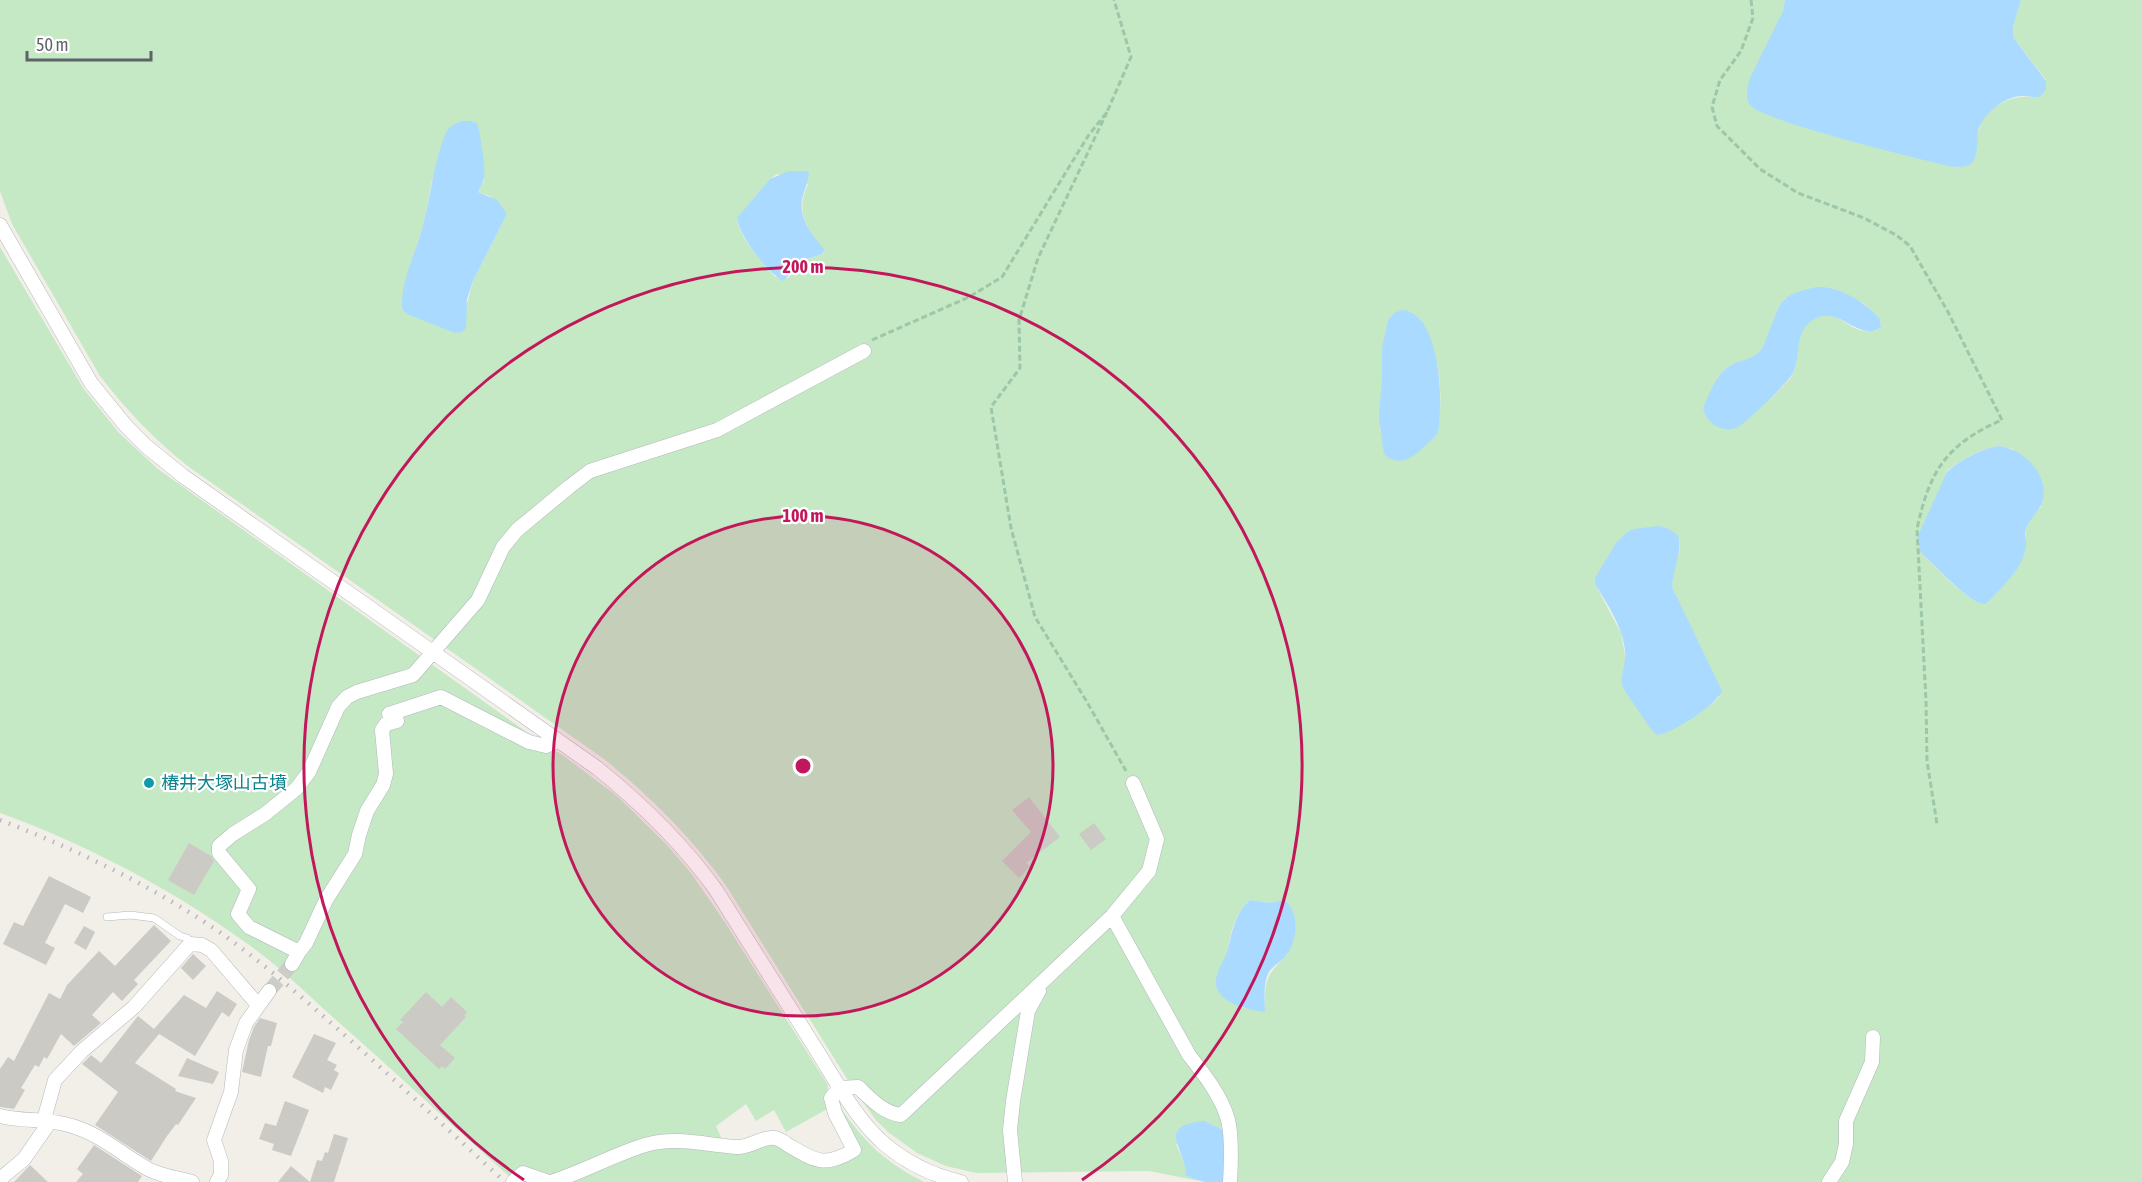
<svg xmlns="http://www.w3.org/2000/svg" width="2142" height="1182" viewBox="0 0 2142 1182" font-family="'Asap Condensed','Noto Sans JP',sans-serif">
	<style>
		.green { fill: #c5e8c5; fill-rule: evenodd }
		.water { fill: #aadaff }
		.building { fill: #cccac5 }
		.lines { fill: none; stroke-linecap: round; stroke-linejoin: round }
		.minor-tunnel { stroke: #ccccc8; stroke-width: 14; stroke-dasharray: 14 7; stroke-linecap: butt }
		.service-casing { stroke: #b5b8bc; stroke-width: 8 }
		.minor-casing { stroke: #b5b8bc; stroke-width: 15 }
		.path { stroke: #9cc7a9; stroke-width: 3; stroke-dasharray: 6 3; stroke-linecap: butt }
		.service { stroke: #fff; stroke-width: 7 }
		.minor { stroke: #fff; stroke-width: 14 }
		.rail { stroke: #b6b7b8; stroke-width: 4.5; stroke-dasharray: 1.5 8; stroke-linecap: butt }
		.ring { fill: none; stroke: #c2185b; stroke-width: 3 }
		.culture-dot { fill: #0f9aa8; stroke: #fff; stroke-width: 2 }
		.labels { text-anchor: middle; stroke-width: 4.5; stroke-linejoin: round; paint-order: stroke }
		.culture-label { font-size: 18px; fill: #0d838f; stroke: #fff; text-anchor: start }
		.centre { fill: #c2185b; stroke: #fff; stroke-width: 3 }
		.ring-label { font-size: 18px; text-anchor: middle; font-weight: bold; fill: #c2185b; stroke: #fff; stroke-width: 4.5; stroke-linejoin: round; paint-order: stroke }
	</style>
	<rect width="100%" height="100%" fill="#f1efe8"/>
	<path class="green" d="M0,0H1785L1783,11L1974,160C1976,149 1976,137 1980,126C1987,107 2011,95 2030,97L2046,80L2013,37V27L2021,0H2142V1182H1224V1130L1205,1121L1176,1145L1186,1166V1176L1205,1182L1149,1171L976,1173L946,1166L917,1153L888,1132L875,1119L849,1082L725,884C690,836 650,796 604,759L189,467C155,440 126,410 100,376L12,224L0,191ZM483,165L484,181L478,192L490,196L507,214L473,281L466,308L455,333L433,323L406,280L424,222L432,180ZM777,174L808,184C795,214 806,227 825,251L822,254L804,260L788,278L775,277C761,261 741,240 737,219L770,179ZM1785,298L1863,303L1880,319L1881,326L1879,329C1875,330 1870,332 1865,331C1850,330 1840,313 1822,316C1790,321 1803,355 1793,374C1786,387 1758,408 1746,421L1718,377C1721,374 1724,370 1728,367C1738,360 1754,361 1762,350C1773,333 1772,312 1785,298ZM1415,315C1438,344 1442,378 1440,413L1380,431L1382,377ZM1998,446L2013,449L2041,507L2034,513L2026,529V548L2014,573L1986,604C1964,600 1940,571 1924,556L1947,471C1960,460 1980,449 1998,446ZM1680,540C1682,552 1672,570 1672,587L1719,697L1713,703L1677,727L1625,655L1621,633L1596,586ZM1251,900L1270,903L1288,954C1265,977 1265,978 1265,1011L1243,1008L1225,998C1226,970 1225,918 1251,900Z
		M0,247L83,388L119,433L158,469L535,738L564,756L617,796L667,845L691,873L726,924L828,1085L826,1099L829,1108L786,1132L774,1110L756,1121L746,1104L716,1126L723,1142L683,1137L557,1176L511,1178C452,1125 394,1071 335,1019C306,993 277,964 245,942C171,889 86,844 0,813Z
		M838,1104C864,1142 883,1161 924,1182H562L647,1149L771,1142L808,1161L859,1151Z"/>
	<path class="water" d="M1785,0H2021L2013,27V37L2046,81V90L2039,97C2033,97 2026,96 2020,96C2004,97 1982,115 1978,131C1977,140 1978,152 1974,160C1970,169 1956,167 1948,166C1916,158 1765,122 1750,105C1744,97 1748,86 1750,78L1783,11Z
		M462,121H471L477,123C480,132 486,169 484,178C483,183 480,188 478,192L497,200L507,214L473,281L467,299L466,328L462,332L455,333L407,314C403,311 401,308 402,302C403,275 418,248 424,221C431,193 434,163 445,135C448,127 454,124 462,121Z
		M789,171H806L809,173C808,183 804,190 802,200C799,220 813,236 825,250L822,254L804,260L783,281C766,271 740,237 737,218L770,179Z
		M1817,287C1840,286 1866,303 1880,319L1881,327C1859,344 1839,303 1813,320C1793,333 1802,354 1793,373C1790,381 1746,423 1738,427C1734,429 1729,430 1725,429C1713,427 1706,419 1703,408C1711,391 1717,371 1735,363C1743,360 1753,359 1760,351C1764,347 1766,339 1768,334C1782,300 1777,296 1817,287Z
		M1402,310C1439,313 1443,394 1439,420C1439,424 1439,430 1437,434C1435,437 1430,441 1427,444C1415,456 1400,469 1384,454L1379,418L1382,377V348L1388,320L1394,313Z
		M1998,446C2024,448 2053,478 2041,505C2037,513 2029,520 2026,529C2024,535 2027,541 2026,547C2022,570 2001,588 1986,604C1970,605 1937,567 1924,556L1920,550L1917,538L1947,472C1960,460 1980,449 1998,446Z
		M1660,526C1666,528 1673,530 1677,535C1685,543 1672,574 1672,587L1722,691C1715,706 1673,733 1657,735L1650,728L1623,688C1619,676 1627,663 1625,651C1623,628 1608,605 1596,586L1595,578L1616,543L1625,534L1633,529Z
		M1251,900L1270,903L1285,900C1299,913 1298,937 1288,953C1284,961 1272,965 1268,974C1263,984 1265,1001 1265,1012C1249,1010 1213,1003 1216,979C1218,969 1225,959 1228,949C1232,932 1236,910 1251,900Z
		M1205,1121L1224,1130V1182H1205L1186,1176C1187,1149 1153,1126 1205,1121Z"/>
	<path class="building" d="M1029,797L1060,837L1026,863L1030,866L1019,878L1002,861L1031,832L1012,810Z
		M1094,823L1106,839L1091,850L1079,834Z
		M189,843L211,856L214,861L194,895L168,880Z
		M49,876L91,897L83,913L65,904L45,943L55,948L46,965L3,944L14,922L23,926Z
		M154,925L171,941L134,980L138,984L122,1001L113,992L92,1015L101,1023L74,1046L61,1034L47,1059L44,1057L39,1067L35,1065L21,1088L25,1090L14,1109L0,1107V1069L8,1057L14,1061L49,993L60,999L67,985L99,951L115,966Z
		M84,926L95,932L86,950L74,943Z
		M193,954L206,966L193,980L181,968Z
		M217,991L237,1004L229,1017L222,1012L195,1056L159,1034L135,1063L176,1089L175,1091L196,1098L178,1125L176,1124L167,1136L151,1161L95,1125L118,1092L82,1064L91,1055L101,1063L138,1016L154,1029L184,995L206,1008Z
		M426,992L442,1007L451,997L467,1012L464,1016L466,1017L440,1045L455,1058L445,1069L442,1066L439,1069L396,1029L403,1022L400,1020Z
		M260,1018L277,1023L271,1046H268L261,1077L242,1072L249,1040L254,1027Z
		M314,1034L336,1043L327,1060L337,1065L334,1070L339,1073L331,1090L325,1087L323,1093L292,1077Z
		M187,1058L219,1072L213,1084L178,1076Z
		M285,1101L309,1110L291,1156L272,1150L274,1144L259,1139L265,1123L276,1126Z
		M334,1134L348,1138L334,1182H278L291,1166L310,1182L317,1160L322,1161L325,1152L328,1153Z
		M94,1145L142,1176L138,1182H76L83,1174L77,1169Z
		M30,1165L48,1182H14Z"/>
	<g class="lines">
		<path class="minor-tunnel" d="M269,991L292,964"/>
		<defs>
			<path id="service" d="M107,917L130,915L154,918L180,936L187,938L193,944"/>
			<path id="minor" d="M0,225L91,383L126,426L146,446L183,476L597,768C642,804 682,843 716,890C749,942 781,994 814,1046C834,1078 853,1114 880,1140C903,1161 931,1175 961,1182
				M1112,916L1189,1055C1204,1074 1222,1097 1228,1120C1232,1136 1231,1165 1230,1182
				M299,952L306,943L326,900L355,854L359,835L367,811L383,785L386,774L382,730L386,724L397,721L389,714L441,697L529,742L546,746L558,741
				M292,964L299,952L249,927L238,914L249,889L219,853V846L233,834L265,814L296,789L309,772L338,707L347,697L357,692L413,675L478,600L503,547L517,530L569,487L590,471L717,430L864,351
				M0,1116C24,1122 49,1118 72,1126C100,1134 123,1155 148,1169C161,1176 178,1178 192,1182
				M0,1179L24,1159L49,1123L45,1116L55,1080L82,1051L134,1007L190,944L202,945L211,950L258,1005
				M217,1182L221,1175V1161L214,1140L231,1092L236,1050L246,1023L269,991
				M513,1182L523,1173L549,1182
				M551,1182C583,1172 613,1155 645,1145C676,1136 705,1145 736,1147C749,1148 760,1138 771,1138C776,1137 784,1142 788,1145C816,1161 824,1168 854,1150L835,1113L831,1098L840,1088L858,1087C871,1099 883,1113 901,1115L1112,916L1149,871L1157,839L1133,783
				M1015,1182L1010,1130L1013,1101L1028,1011L1039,991
				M1829,1182L1842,1162L1846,1144V1121L1872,1062L1873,1037"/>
		</defs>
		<use href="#service" class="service-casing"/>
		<use href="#minor" class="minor-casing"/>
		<path class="path" d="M1751,0L1753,18L1741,51L1720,80L1712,107L1717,126L1760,169L1798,193L1864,218L1896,235L1910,246L1948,312L2002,420C1946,444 1929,472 1917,529L1926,701L1927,761L1937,824
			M1107,112L1038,258L1019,320L1020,368L991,407L1011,528L1035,617L1087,702L1126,771
			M872,340L969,297L1002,277L1088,136L1107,112L1131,57L1114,0"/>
		<use href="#service" class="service"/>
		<use href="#minor" class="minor"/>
		<path class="rail" d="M0,820C70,847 140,880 203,921C249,951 290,987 331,1023C390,1075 447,1129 505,1182"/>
	</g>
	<circle cx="803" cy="766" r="250" fill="#c2185b" fill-opacity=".12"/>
	<g class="ring">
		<circle cx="803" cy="766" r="250"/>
		<path d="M524 1180A499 499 0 1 1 1082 1180"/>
	</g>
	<circle class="culture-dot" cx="149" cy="783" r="6"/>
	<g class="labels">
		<g class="culture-label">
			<text x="161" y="789">椿井大塚山古墳</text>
		</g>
	</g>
	<circle cx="803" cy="766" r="9" class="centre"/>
	<g class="ring-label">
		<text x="803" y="273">200 m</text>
		<text x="803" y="522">100 m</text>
	</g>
	<path d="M27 51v9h124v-9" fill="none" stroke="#5f6368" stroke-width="3"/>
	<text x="36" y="51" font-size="18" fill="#5f6368" stroke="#ffffff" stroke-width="4.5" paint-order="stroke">50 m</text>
</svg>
